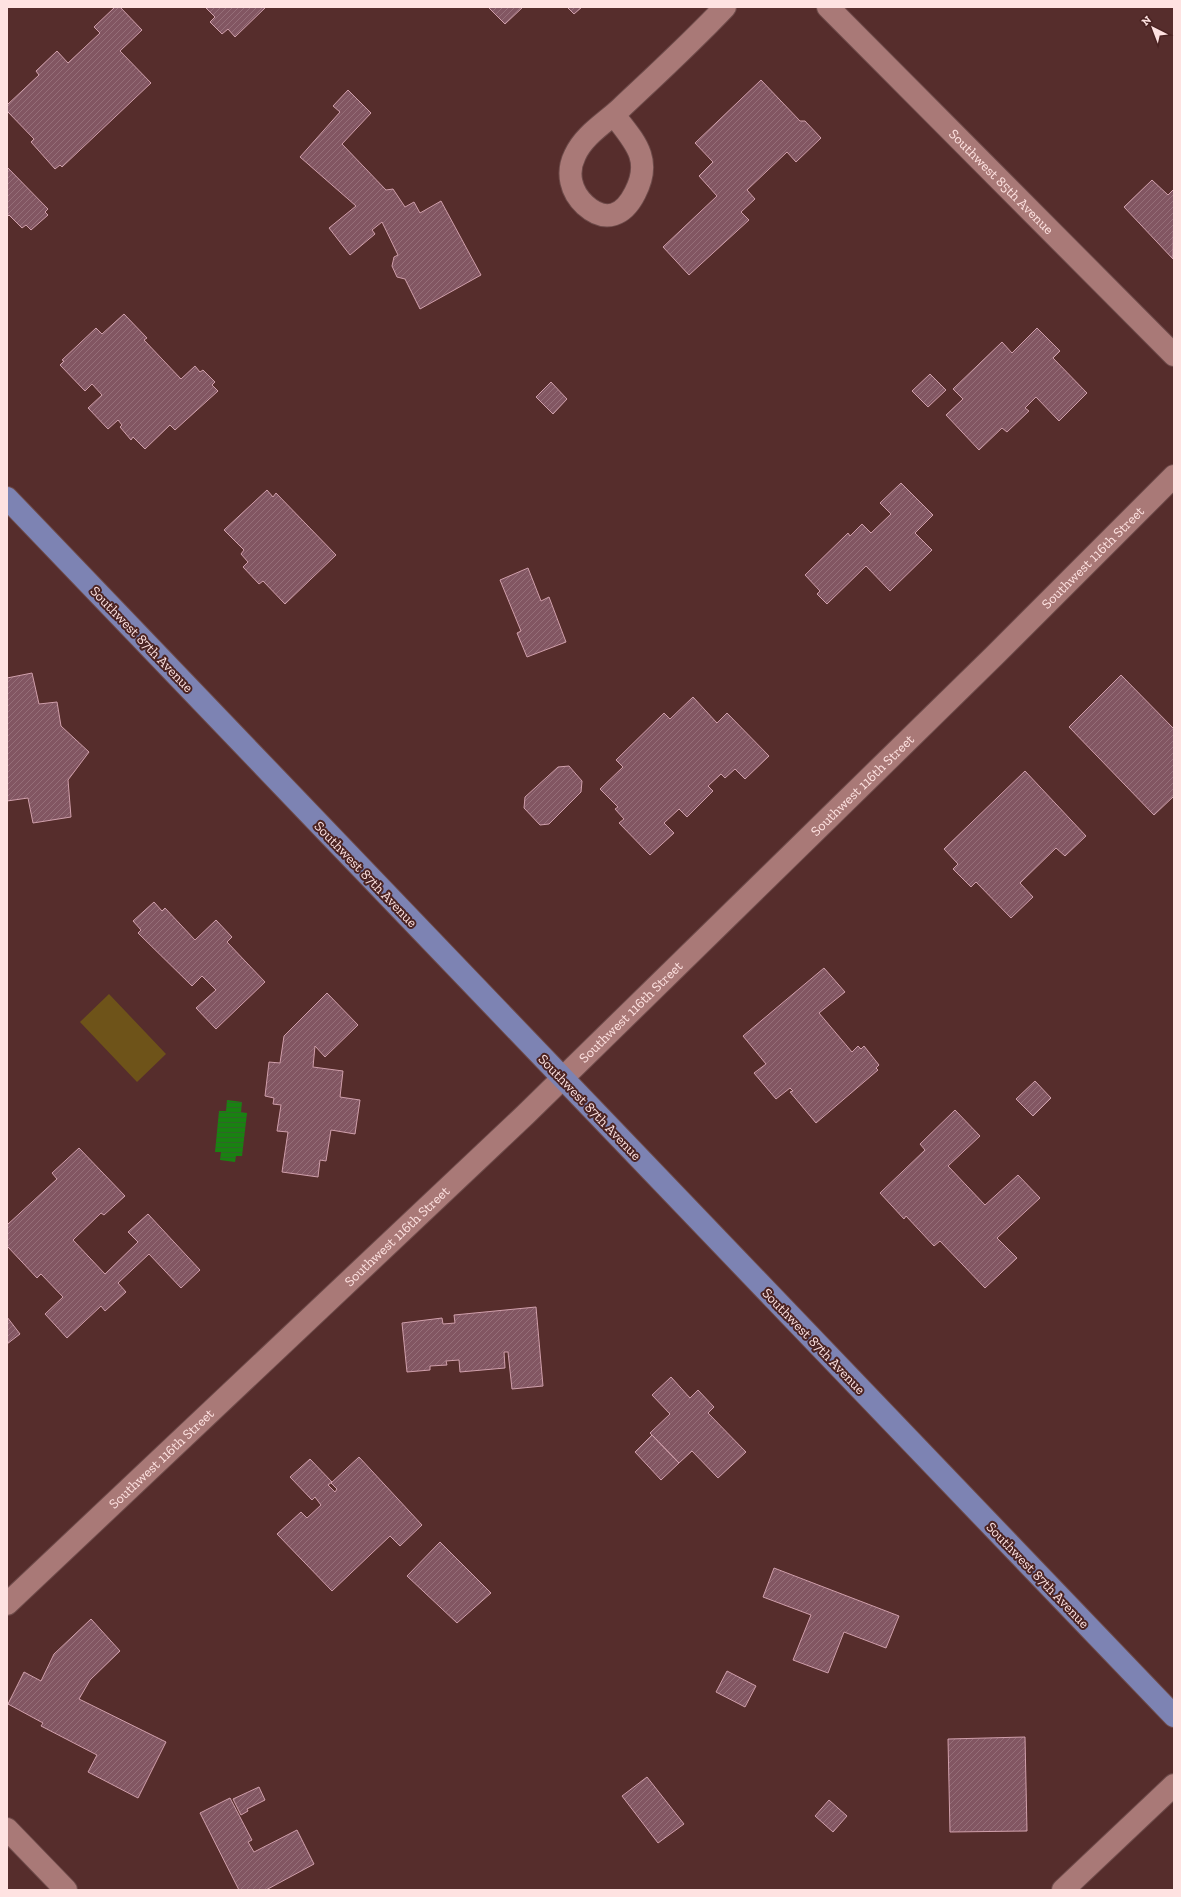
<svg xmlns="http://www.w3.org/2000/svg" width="1181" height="1897" viewBox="0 0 1181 1897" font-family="'Zilla Slab',serif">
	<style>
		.garden { fill: #6e5319 }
		.water { fill: url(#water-rules) }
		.building { fill: url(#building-hatch); stroke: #d09fab }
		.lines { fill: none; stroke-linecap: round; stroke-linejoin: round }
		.minor-casing { stroke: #6d4a49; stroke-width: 24 }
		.major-casing { stroke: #6d4a49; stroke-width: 24 }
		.minor { stroke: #a97977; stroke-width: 22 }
		.major { stroke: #7d83b3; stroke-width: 22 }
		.labels { text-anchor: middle; stroke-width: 4; stroke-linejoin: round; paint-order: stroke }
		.street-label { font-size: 14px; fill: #fee2e1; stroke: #4b2322 }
	</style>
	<defs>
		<pattern id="water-rules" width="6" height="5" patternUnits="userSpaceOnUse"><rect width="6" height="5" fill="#198211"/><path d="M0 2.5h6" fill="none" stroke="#306628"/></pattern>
		<pattern id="building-hatch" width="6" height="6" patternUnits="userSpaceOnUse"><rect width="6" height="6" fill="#825662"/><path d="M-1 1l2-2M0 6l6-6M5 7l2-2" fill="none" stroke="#956e78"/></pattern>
	</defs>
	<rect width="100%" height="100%" fill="#562d2c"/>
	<path class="garden" d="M109,994L166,1054L137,1082L80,1022Z"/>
	<path class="water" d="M227,1100L242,1102L241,1112L247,1113L242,1156H236L235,1162L220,1160L221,1152H215L219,1111H226Z"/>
	<path class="building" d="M115,7H120L142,30L120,51L151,83L62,167L60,165L55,169L31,142L34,139L7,111V105L39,75L36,71L57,51L68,63L100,33L94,27Z
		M205,7H266L235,37L228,29L222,34L210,22L215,17Z
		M488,7H523L505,24Z
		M567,7H582L574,14Z
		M761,80L800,121H805L821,138L796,162L787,152L747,190L755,199L741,212L749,220L689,275L663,247L717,196L699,176L713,162L695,143Z
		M348,90L371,113L342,144L386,190L393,189L405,207L414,202L420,213L441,201L481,275L420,309L405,279L397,277L392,266L394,257L398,255L382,222L372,230L375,234L350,255L329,228L356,206L300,157L340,112L333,106Z
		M7,167L48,209L45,212L48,215L31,230L26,225L22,228L9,215L7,217Z
		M1152,180L1168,195L1174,189L1173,259L1124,207Z
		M124,314L147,338L144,340L181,379L195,366L200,372L203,370L215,382L212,385L218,391L175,430L170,425L145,449L133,437L131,440L120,427L122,425L118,420L108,429L88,408L102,395L92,384L85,391L60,365L64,361L62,360L96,328L102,334Z
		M1037,328L1060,351L1053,358L1087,393L1059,421L1036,397L1025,408L1029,411L1007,432L1002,428L979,450L946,415L963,399L953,389L1002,342L1012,353Z
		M930,374L946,390L928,407L912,391Z
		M551,382L567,399L553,414L536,397Z
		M901,483L933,515L915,533L932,550L890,591L866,566L827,604L817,594L820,591L805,575L848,533L850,536L862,524L871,533L891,514L880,503Z
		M267,490L273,497L276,493L336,555L285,604L263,581L259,584L243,567L248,562L241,554L244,550L224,530Z
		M528,568L541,601L549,597L566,642L527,657L517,633L521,631L500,580Z
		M32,673L39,704L57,702L61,726L89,752L68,780L71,817L33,823L28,798L7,801V678Z
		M1121,675L1174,729V796L1154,815L1069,727Z
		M693,697L717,723L727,713L769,756L745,779L735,769L725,778L721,774L708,786L713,791L687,817L679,809L664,823L674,833L650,855L619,823L624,819L615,809L618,807L600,789L623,767L616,760L664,713L670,719Z
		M569,766L582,781L581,792L549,824L540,825L524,808L525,797L558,767Z
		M1025,771L1086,836L1065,856L1056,848L1020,883L1033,897L1011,918L976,882L971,887L953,869L958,864L944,849Z
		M154,902L162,911L165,908L195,940L216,920L232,937L227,942L265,982L216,1029L196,1008L216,990L202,976L192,986L138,933L141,930L133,921Z
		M824,968L845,992L819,1013L852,1052L858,1046L861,1049L864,1046L879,1065L876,1068L878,1070L816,1123L790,1092L793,1091L790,1088L776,1099L754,1073L766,1064L743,1036Z
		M327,993L358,1025L325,1057L315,1046L313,1067L343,1071L340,1097L360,1100L355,1134L331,1130L326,1161L320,1160L318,1177L282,1172L288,1132L277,1131L281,1105L273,1104L274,1098L265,1096L269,1062L280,1063L284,1036Z
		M1035,1081L1051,1098L1033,1116L1016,1099Z
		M955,1110L980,1136L948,1166L985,1205L1018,1175L1040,1198L997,1238L1017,1258L985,1288L940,1241L934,1246L906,1216L904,1219L880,1193L925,1150L920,1144Z
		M79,1148L125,1196L104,1215L101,1213L73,1240L105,1274L138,1242L128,1232L148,1214L200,1270L181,1288L149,1254L118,1283L126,1292L105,1311L101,1306L67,1338L45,1314L63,1297L41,1274L37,1278L7,1246V1225L57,1179L52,1173Z
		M536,1307L543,1386L512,1389L508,1352H504L505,1368L460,1372L459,1360L446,1361L447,1365L430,1366V1370L407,1372L402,1323L442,1318L443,1324L455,1323L454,1315Z
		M7,1317L20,1334L7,1344Z
		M671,1377L690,1398L698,1390L714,1407L708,1413L746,1452L718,1478L692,1451L679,1463L650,1433L670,1414L652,1395Z
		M652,1435L679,1463L661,1480L635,1452Z
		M359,1457L422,1525L400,1546L390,1536L332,1591L277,1534L301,1512L307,1518L321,1505L315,1497L312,1500L290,1477L310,1459L332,1482L328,1485L335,1492L337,1489L331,1483Z
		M440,1542L491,1593L457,1623L407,1576Z
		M774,1568L899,1616L886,1648L844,1632L828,1673L793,1660L811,1615L763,1597Z
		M91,1619L120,1651L90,1680L79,1699L166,1742L138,1798L88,1772L97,1755L41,1726L43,1723L8,1704L24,1672L41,1681L54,1654Z
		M727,1671L756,1686L745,1707L716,1692Z
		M1025,1737L1027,1831L950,1832L948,1739Z
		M647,1777L684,1824L658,1843L622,1796Z
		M259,1787L265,1800L247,1809L248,1811L241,1815L233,1799Z
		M230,1798L252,1840L248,1842L254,1852L297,1830L314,1864L266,1890H239L200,1813Z
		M829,1800L847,1816L833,1832L815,1816Z"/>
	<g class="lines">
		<defs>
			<g id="minor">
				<path id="s1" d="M828,7L1174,355"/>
				<path d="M614,115C634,141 653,159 635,193C624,215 606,224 585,205C571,192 566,173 575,155C584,135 605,123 621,108C656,75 692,42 725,7"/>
				<path id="s2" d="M7,1604L525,1115L994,656L1174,476"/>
				<path d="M7,1829L66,1890"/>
				<path d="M1063,1890L1174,1785"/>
			</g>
			<path id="major" d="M7,498L1174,1716"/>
		</defs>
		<use href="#minor" class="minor-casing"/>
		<use href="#major" class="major-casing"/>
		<use href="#minor" class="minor"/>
		<use href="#major" class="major"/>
	</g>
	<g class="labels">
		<g class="street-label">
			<text dy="5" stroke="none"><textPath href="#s1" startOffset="246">Southwest 85th Avenue</textPath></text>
			<text dy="5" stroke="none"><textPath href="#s2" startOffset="1508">Southwest 116th Street</textPath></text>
			<text transform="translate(142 639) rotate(46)" y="5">Southwest 87th Avenue</text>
			<text dy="5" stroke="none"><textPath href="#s2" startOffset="1184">Southwest 116th Street</textPath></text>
			<text transform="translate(366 874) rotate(46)" y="5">Southwest 87th Avenue</text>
			<text dy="5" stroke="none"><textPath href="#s2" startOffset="860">Southwest 116th Street</textPath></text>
			<text transform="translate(590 1107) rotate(46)" y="5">Southwest 87th Avenue</text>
			<text dy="5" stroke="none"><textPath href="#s2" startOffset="536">Southwest 116th Street</textPath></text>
			<text transform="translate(814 1341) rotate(46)" y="5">Southwest 87th Avenue</text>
			<text dy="5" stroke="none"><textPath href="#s2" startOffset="212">Southwest 116th Street</textPath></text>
			<text transform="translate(1038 1575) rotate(46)" y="5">Southwest 87th Avenue</text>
		</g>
	</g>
	<rect width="1181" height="1897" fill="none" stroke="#fee2e1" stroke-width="16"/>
	<g transform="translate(1153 28) rotate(318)" stroke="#4b2322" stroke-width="3" paint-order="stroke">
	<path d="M0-3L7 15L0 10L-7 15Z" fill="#fee2e1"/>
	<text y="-6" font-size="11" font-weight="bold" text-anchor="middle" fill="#fee2e1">N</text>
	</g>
</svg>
